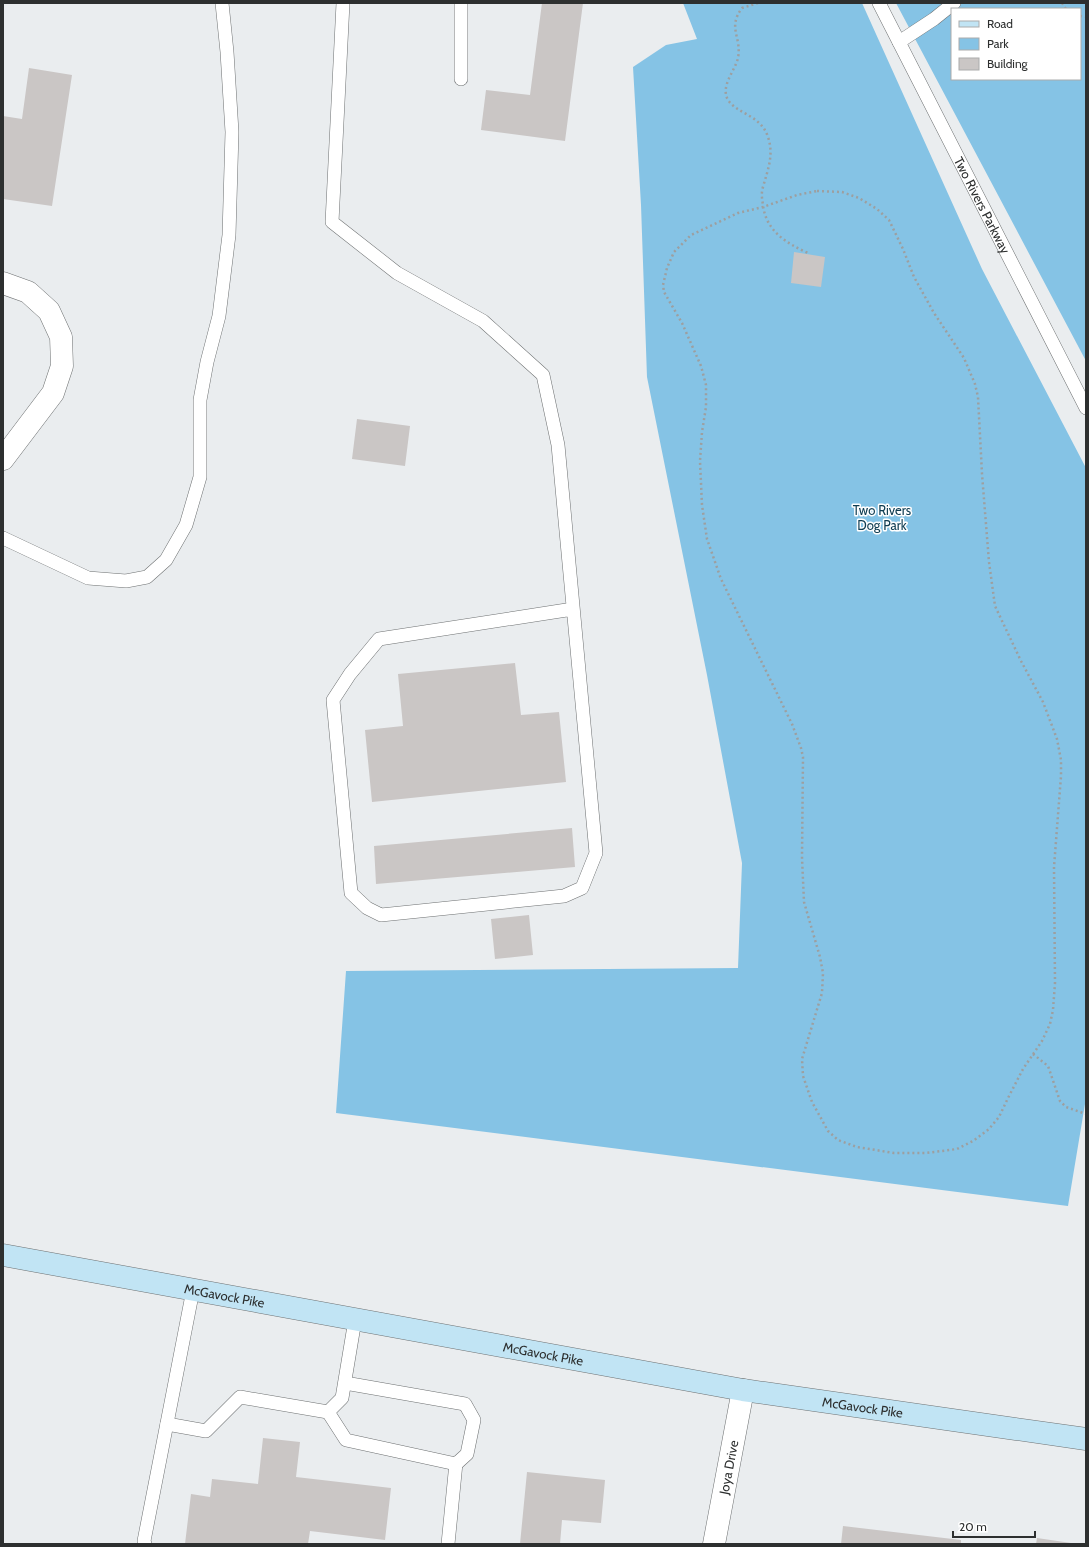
<svg xmlns="http://www.w3.org/2000/svg" width="1089" height="1547" viewBox="0 0 1089 1547" font-family="Cabin,sans-serif">
	<style>
		.green { fill: #85c3e5; fill-rule: evenodd }
		.building { fill: #cac6c5 }
		.lines { fill: none; stroke-linecap: round; stroke-linejoin: round }
		.lane-casing { stroke: #6e7172; stroke-width: 14 }
		.street-casing { stroke: #6e7172; stroke-width: 23 }
		.secondary-casing { stroke: #6e7172; stroke-width: 23 }
		.path { stroke: #9d9fa0; stroke-width: 2.5; stroke-dasharray: 2 3; stroke-linecap: butt }
		.lane { stroke: #fff; stroke-width: 13 }
		.street { stroke: #fff; stroke-width: 22 }
		.secondary { stroke: #c1e4f4; stroke-width: 22 }
		.labels { text-anchor: middle; stroke-width: 3; stroke-linejoin: round; paint-order: stroke }
		.street-label { font-size: 13px; fill: #2d2f2f; stroke: #fff }
		.park-label { font-size: 13px; fill: #0f3d52; stroke: #fff }
	</style>
	<rect width="100%" height="100%" fill="#eaedef"/>
	<path class="green" d="M683,3H862L982,269L1086,468V1098L1068,1206L336,1113L346,971L738,968L742,863L707,675L647,377L641,205L633,67L666,45L697,39Z
		M896,3H1086V361ZM952,9H1080V79H952Z"/>
	<path class="building" d="M542,3H583L565,141L481,130L486,90L530,95Z
		M29,68L72,75L52,206L3,199V116L22,119Z
		M794,252L825,257L821,287L791,283Z
		M357,419L410,426L405,466L352,459Z
		M515,663L521,715L559,712L566,782L372,802L365,730L403,726L398,674Z
		M572,828L575,867L376,884L374,846Z
		M529,915L533,955L495,959L491,919Z
		M263,1438L300,1442L296,1477L391,1488L385,1540L310,1531L308,1544H185L191,1494L210,1497L212,1479L258,1484Z
		M527,1472L605,1480L601,1523L562,1520L560,1544H520Z
		M843,1526L961,1540V1544H841Z
		M1037,1538L1071,1543V1544H1036Z"/>
	<g class="lines">
		<defs>
			<g id="lane">
				<path d="M343,3L332,222L397,273L483,321L543,375L558,445L596,853L582,888L564,896L381,915L367,908L351,893L333,700L350,674L379,639L573,609"/>
				<path id="s1" d="M879,3L1086,408"/>
				<path d="M899,42L934,19L954,3"/>
				<path d="M461,79V3"/>
				<path d="M3,538L88,578L126,581L147,577L166,560L186,525L200,477V400L207,362L219,316L229,235L232,132L227,52L222,3"/>
				<path d="M328,1412L346,1440L456,1464L467,1454L474,1420L465,1404L345,1383"/>
				<path d="M167,1424L206,1431L240,1397L328,1412L342,1398L355,1320"/>
				<path d="M145,1544L144,1541L193,1290"/>
				<path d="M448,1544L456,1463"/>
			</g>
			<g id="street">
				<path d="M3,283L28,292L49,311L61,337L62,366L53,393L3,459"/>
				<path id="s2" d="M714,1544L743,1390"/>
			</g>
			<g id="secondary">
				<path id="s3" d="M3,1255L743,1390L1086,1439"/>
			</g>
		</defs>
		<use href="#lane" class="lane-casing"/>
		<use href="#street" class="street-casing"/>
		<use href="#secondary" class="secondary-casing"/>
		<path class="path" d="M758,3L742,8C727,28 742,37 738,58C735,71 720,86 728,100C737,114 761,115 768,137C774,155 768,169 763,187C761,193 762,199 763,205C766,231 786,243 808,253
			M1062,3L1066,9
			M1080,16L1086,17
			M817,191L842,192L859,198L877,209L889,220L903,249L914,277L934,313L964,358L975,384L978,397L982,474L989,562L995,606L1021,661L1043,702L1057,739L1061,760V776L1054,867L1055,983L1053,1010L1050,1024L1042,1041L1023,1069L1008,1098L999,1117L989,1129L973,1141L957,1149L926,1153H894L857,1147L838,1140L828,1131L812,1102L803,1076L802,1059L822,993L823,973L820,957L804,902L802,858L803,757L801,748L792,724L721,579L707,539L702,505L700,461L702,432L706,407V385L701,366L682,323L664,292L663,285L667,268L674,252L691,235L738,213L763,207L797,195Z
			M1033,1054L1048,1066L1060,1101L1066,1107L1086,1114"/>
		<use href="#lane" class="lane"/>
		<use href="#street" class="street"/>
		<use href="#secondary" class="secondary"/>
	</g>
	<g class="labels">
		<g class="street-label">
			<text dy="5" stroke="none"><textPath href="#s1" startOffset="227">Two Rivers Parkway</textPath></text>
			<text dy="5" stroke="none"><textPath href="#s3" startOffset="225">McGavock Pike</textPath></text>
			<text dy="5" stroke="none"><textPath href="#s3" startOffset="549">McGavock Pike</textPath></text>
			<text dy="5" stroke="none"><textPath href="#s3" startOffset="873">McGavock Pike</textPath></text>
			<text dy="5" stroke="none"><textPath href="#s2" startOffset="78">Joya Drive</textPath></text>
		</g>
		<g class="park-label">
			<text x="882" y="515">Two Rivers<tspan x="882" dy="15">Dog Park</tspan></text>
		</g>
	</g>
	<rect width="1089" height="1547" fill="none" stroke="#2d2f2f" stroke-width="8"/>
	<rect x="951" y="8" width="130" height="72" fill="#ffffff" stroke="#abacac"/>
	<rect x="959" y="21" width="20" height="6" fill="#c1e4f4" stroke="#abacac"/>
	<text x="987" y="28" font-size="12" fill="#2d2f2f">Road</text>
	<rect x="959" y="38" width="20" height="12" fill="#85c3e5" stroke="#abacac"/>
	<text x="987" y="48" font-size="12" fill="#2d2f2f">Park</text>
	<rect x="959" y="58" width="20" height="12" fill="#cac6c5" stroke="#abacac"/>
	<text x="987" y="68" font-size="12" fill="#2d2f2f">Building</text>
	<path d="M953 1531v6h82v-6" fill="none" stroke="#2d2f2f" stroke-width="2"/>
	<text x="959" y="1531" font-size="12" fill="#2d2f2f" stroke="#ffffff" stroke-width="3" paint-order="stroke">20 m</text>
</svg>
